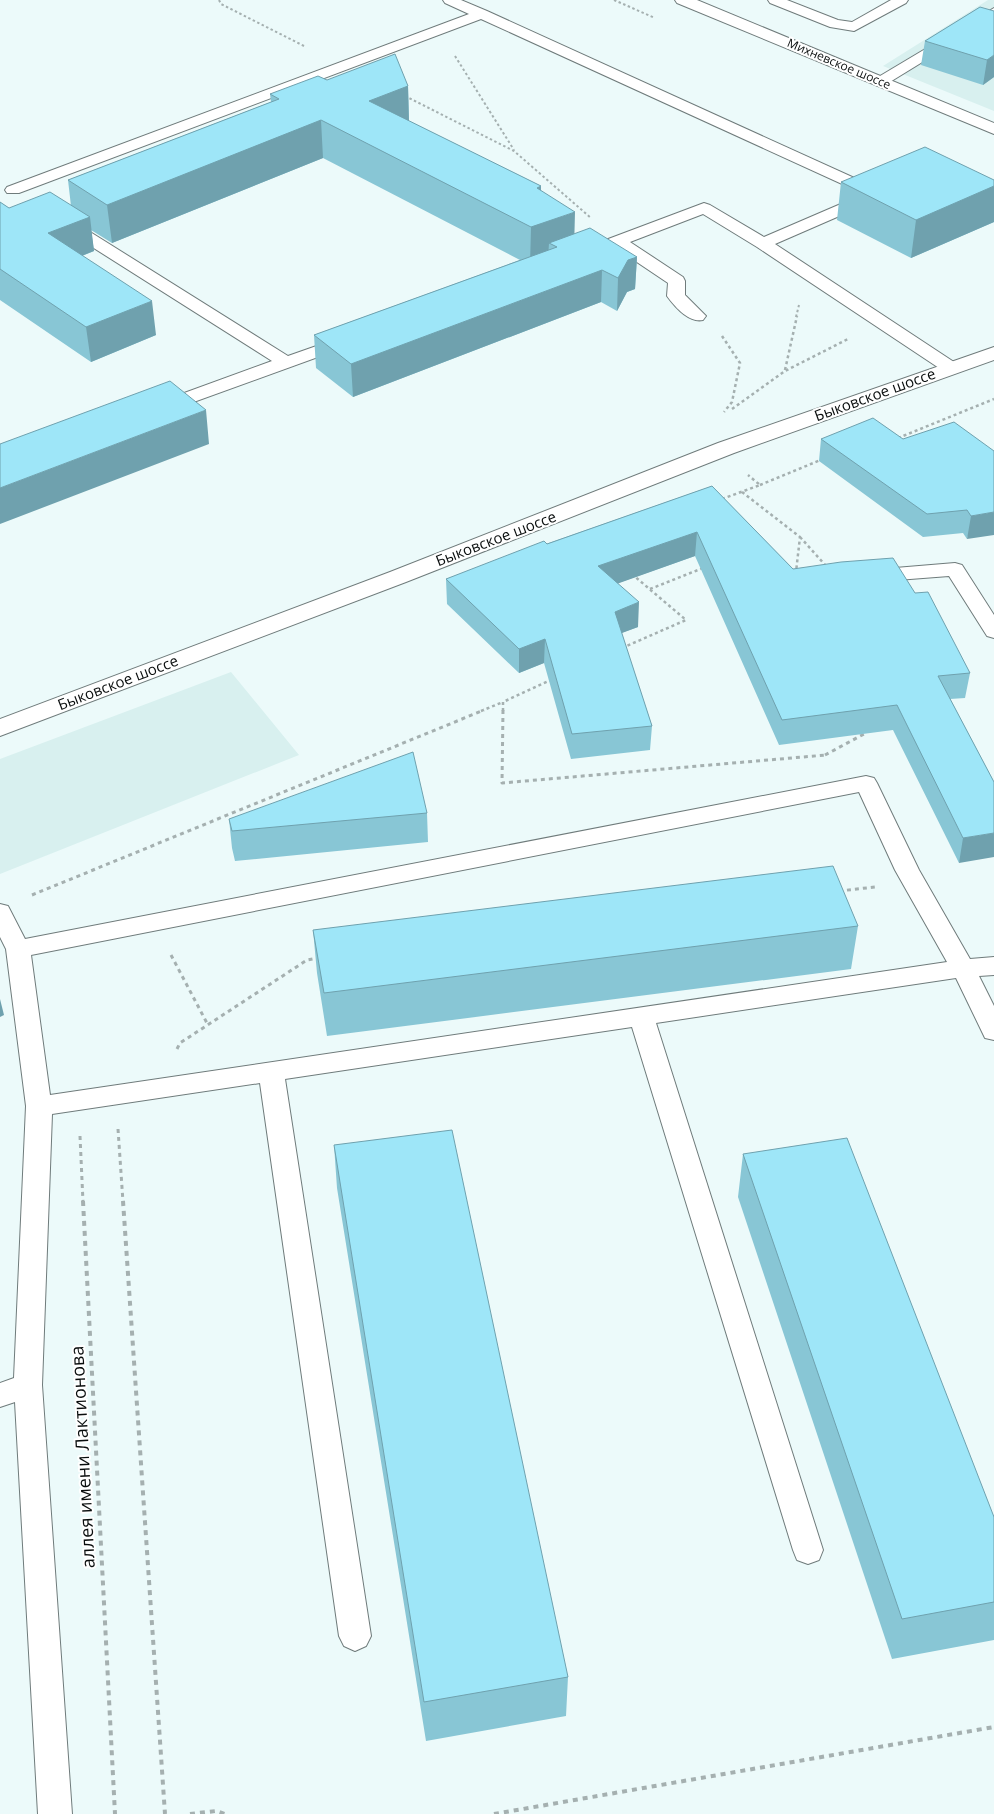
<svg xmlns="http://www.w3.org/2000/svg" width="994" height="1814" viewBox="0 0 994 1814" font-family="'Open Sans',sans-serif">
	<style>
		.built { fill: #d8f0ef }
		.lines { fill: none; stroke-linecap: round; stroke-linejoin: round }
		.service-casing { stroke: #6f7b7b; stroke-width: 2 }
		.secondary-casing { stroke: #6f7b7b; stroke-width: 2 }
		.primary-casing { stroke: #6f7b7b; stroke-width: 2 }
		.path-far3 { stroke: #a5b0b0; stroke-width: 2; stroke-dasharray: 2.5 2.5; stroke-linecap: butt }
		.path-far2 { stroke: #a5b0b0; stroke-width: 2.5; stroke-dasharray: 3 3; stroke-linecap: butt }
		.path-far1 { stroke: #a5b0b0; stroke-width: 3; stroke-dasharray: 4 4; stroke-linecap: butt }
		.path { stroke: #a5b0b0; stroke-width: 4; stroke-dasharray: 5 5; stroke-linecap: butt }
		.service { fill: #fff; fill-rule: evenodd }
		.secondary { fill: #fff; fill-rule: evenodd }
		.primary { fill: #fff; fill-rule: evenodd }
		.wall { fill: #88c6d5 }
		.shaded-wall { fill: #6fa1ae }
		.building { fill: #9ee6f8; stroke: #6fa1ae }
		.labels { text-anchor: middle; stroke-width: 4; stroke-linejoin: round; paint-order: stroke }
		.far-street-label { font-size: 12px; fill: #090d0d; stroke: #fff }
		.street-label { font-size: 15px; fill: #090d0d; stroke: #fff }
		.near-street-label { font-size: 18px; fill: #090d0d; stroke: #fff }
	</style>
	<rect width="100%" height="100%" fill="#ecfafa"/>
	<path class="built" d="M988,0H994V111L883,66Z
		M231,672L299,755L0,874V759Z"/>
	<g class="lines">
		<defs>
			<path id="service" d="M443,0H461L487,11L883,191L885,194L883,197L775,244L957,364L960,368L957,372L951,373L945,372L757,247L703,214L630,242L683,277L685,281V295L706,316L703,320C689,323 675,307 667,296L668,283L616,248L591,258H579L577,254L579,250L704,203L710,205L764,237L864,194L481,19L19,193H7L5,190L7,187L469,14L445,3Z
				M768,0H787L838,20L852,22L891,0H908L906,3L854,31L830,27L770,3Z
				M994,8V18L885,85H875L873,82L875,79Z
				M65,218L71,220L288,356L345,336L351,337L354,341L351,345L166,412L160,414L154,412L151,408L154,404L272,361L59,226L57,223L59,220Z
				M955,563L962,565L994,615V638L987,636L949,576L871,582L864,580L861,576L864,572L871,570Z
				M866,776L874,778L877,783L919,870L970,959L994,957V975L979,976L994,1006V1040L985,1038L956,978L656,1023L823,1550L819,1560L808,1564L797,1560L793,1550L632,1027L285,1079L371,1636L366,1646L355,1651L344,1646L339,1636L260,1083L52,1114L42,1385L72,1814H38L15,1402L0,1407V1383L14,1378L26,1106L6,949L0,937V904L8,906L25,939ZM859,792L895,870L947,962L50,1095L31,955Z"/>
			<path id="secondary" d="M675,0H697L994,123V134L677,3Z"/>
			<path id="primary" d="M994,347V360L734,453L406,582L0,736V719L390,572L718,443Z"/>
		</defs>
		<use href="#service" class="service-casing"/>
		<use href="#secondary" class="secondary-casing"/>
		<use href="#primary" class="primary-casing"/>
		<path class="path-far3" d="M219,0L221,4L306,47
			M614,0L655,18
			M455,56L514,150
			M405,96L514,151L591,218
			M796,317L799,305"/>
		<path class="path-far2" d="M722,336L740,363L732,402L724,412
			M785,370L797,316
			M732,409L785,371L848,339
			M898,438L994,399
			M760,485L823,459
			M742,492L800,537L796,572
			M722,499L760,485L748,475
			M800,537L827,567
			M650,589L703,568
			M622,648L686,620L633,575
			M481,711L503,702
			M503,711V702L553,679"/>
		<path class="path-far1" d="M503,710L502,783L826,755
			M825,755L864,734L862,731
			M839,891L875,887
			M32,895L484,710
			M171,955L208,1025
			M177,1049L180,1043L307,960L317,958
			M118,1129L123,1202
			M80,1136L83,1202"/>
		<path class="path" d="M83,1201L115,1814
			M123,1201L165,1814
			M190,1814L216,1811L225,1814
			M494,1814L994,1727"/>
		<use href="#service" class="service"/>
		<use href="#secondary" class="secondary"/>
		<use href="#primary" class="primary"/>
	</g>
	<path class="wall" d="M980,7L994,77L983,85L921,65L925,41Z
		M327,80L408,86L409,121L541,186V191L574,234L637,257L635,289L627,292L617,311L601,302L353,397L316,368L314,335L520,260L323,158L112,243L91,230L94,251L82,256L156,335L91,362L0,300V202L9,208L71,206L68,180L271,102L270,94Z
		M994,180V222L911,258L837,220L841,182Z
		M821,439H903L994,451L967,539L963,533L923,537L819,461Z
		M712,486L793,569L915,593L970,673L965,698L950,699L994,782L959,863L893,730L779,745L695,556L618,583L638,627L621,633L652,726L650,750L571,759L544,663L519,673L447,604L446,579Z
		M427,813L428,842L235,861L232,848L229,819Z
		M858,926L851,969L327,1036L317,973L313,930Z
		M334,1145L568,1677L566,1716L426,1741L337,1188Z
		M743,1154L994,1517V1640L892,1659L738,1197Z"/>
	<path class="shaded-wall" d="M994,55V77L983,85L987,60Z
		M408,86L409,123L369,101Z
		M321,120L323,158L112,243L107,205Z
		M541,186L540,224L575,212L574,250L557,247L549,243L548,259L530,266L531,227L537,188Z
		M994,186V222L911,258L916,220Z
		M90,217L94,251L53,267L48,233Z
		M637,257L635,289L627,292L617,311L618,278L628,260Z
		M602,270L601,302L353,397L351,364Z
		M152,301L156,335L91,362L86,327Z
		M206,410L209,444L0,524V488Z
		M994,512V535L967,539L971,516Z
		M697,532L695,556L597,591L598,566Z
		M639,602L638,627L614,636L615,612Z
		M545,639L544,663L519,673V649Z
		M994,833V857L959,863L963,838Z
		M0,999L4,1015L0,1017Z"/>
	<path class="building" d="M980,7L994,11V55L987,60L925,41Z
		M395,54L408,86L369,101L541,186L537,188L575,212L531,227L321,120L107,205L68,180L279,99L270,94L318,76L327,80Z
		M925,147L994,180V186L916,220L841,182Z
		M50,192L90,217L48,233L152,301L86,327L0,269V202L9,208Z
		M590,228L637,257L628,260L618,278L602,270L351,364L314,335L557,247L549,243Z
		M170,381L206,410L0,488V444Z
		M873,418L903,439L954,422L994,451V512L971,516L967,510L927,514L821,439Z
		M712,486L793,569L841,562L893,558L915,593L928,592L970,673L938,676L994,782V833L963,838L897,705L782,720L697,532L598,566L639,602L615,612L652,726L572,734L545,639L519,649L446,579L544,541L547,544Z
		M413,752L427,813L232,831L229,819Z
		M833,866L858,926L324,993L313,930Z
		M452,1130L568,1677L424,1702L334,1145Z
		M847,1138L994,1517V1602L902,1619L743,1154Z"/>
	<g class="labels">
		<g class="far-street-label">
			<text transform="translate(839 64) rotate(23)" y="4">Михневское шоссе</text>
		</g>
		<g class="street-label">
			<text transform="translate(875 395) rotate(-20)" y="5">Быковское шоссе</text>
			<text transform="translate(496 539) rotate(-21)" y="5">Быковское шоссе</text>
			<text transform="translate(118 683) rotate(-21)" y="5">Быковское шоссе</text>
		</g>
		<g class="near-street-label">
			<text transform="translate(83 1457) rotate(-93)" y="6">аллея имени Лактионова</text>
		</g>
	</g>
</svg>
